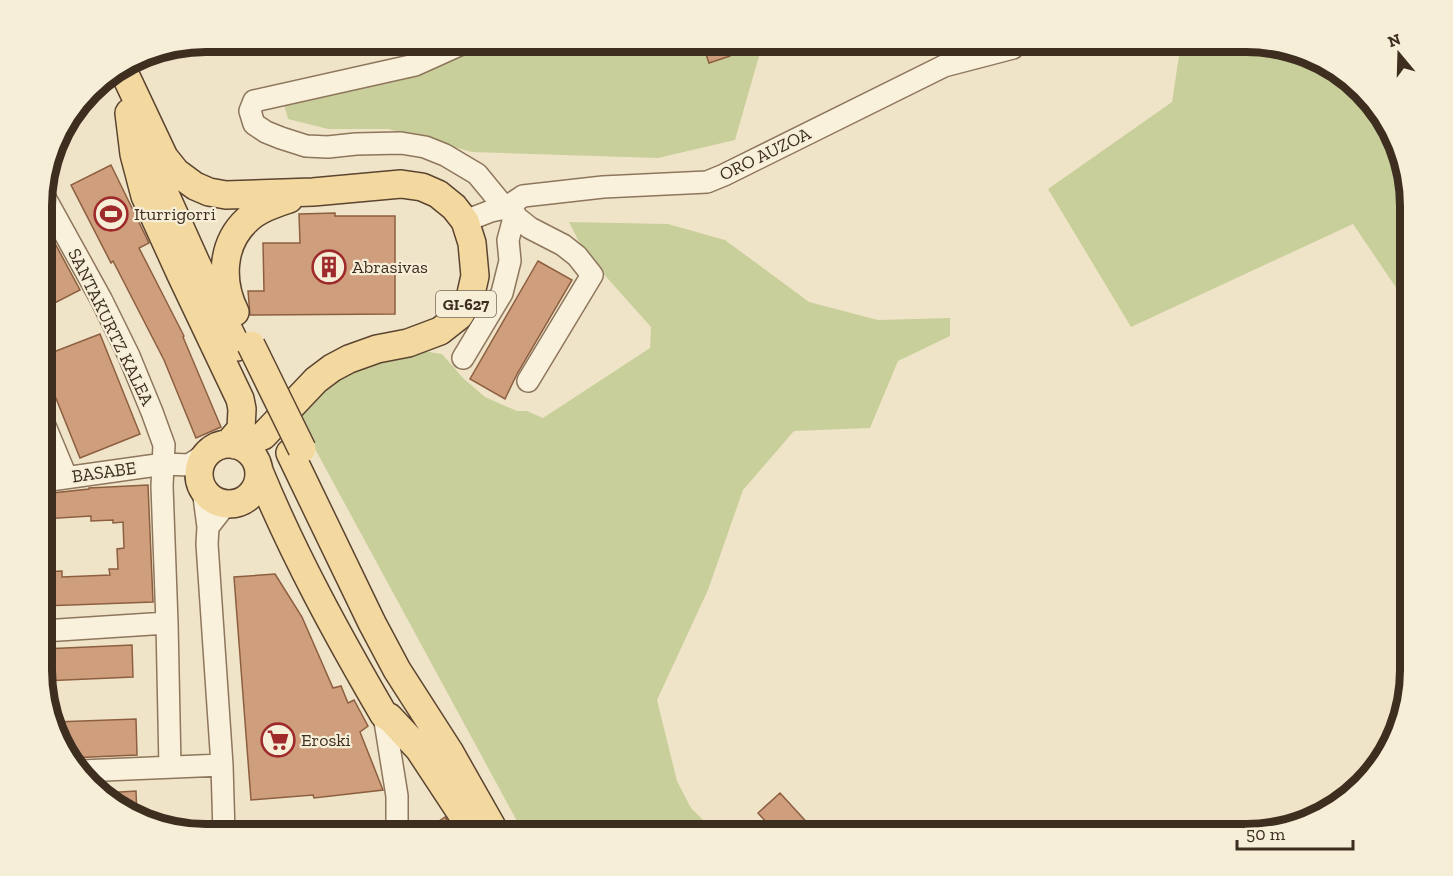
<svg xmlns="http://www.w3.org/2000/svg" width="1453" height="876" viewBox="0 0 1453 876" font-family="'Zilla Slab',serif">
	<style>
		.green { fill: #c9cf9b }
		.building { fill: #cf9f7d; stroke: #8d5f41; stroke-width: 1.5 }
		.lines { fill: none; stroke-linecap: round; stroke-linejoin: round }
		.minor-casing { stroke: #8d765c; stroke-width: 24 }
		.major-casing { stroke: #5b4430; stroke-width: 30 }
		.minor { stroke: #faf1dc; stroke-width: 21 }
		.major { stroke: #f3d9a0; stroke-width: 27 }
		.major-bridge-casing { stroke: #5b4430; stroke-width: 30; stroke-linecap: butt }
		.major-bridge { stroke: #f3d9a0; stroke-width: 27 }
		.labels { text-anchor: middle; stroke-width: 4.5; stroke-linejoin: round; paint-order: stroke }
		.shield { fill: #f7eed8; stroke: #756857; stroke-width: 1.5 }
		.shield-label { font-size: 16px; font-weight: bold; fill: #3d2e20 }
		.street-label { font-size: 18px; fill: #3d2e20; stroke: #f7eed8 }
		.poi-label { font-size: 18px; fill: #3d2e20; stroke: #f7eed8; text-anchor: start }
		.rim { fill: none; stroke: #3d2e20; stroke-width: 8 }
	</style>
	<rect width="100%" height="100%" fill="#f0e4c8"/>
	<path class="green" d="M440,42H763L735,140L658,158L472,152L388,129H328L288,119L284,104L417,73Z
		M1181,42H1247L1329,64L1389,124L1411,196V304L1399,292L1353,224L1131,327L1048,189L1172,102Z
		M569,222L668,224L725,240L809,302L878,320L950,318V336L898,361L870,428L794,431L743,490L708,590L657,700L677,781L691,808L717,834H524L295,412L350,370L423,351L442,354L463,378L485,397L517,411H527L543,418L650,348L651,327L584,252Z"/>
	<path class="building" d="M702,42H725L730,56L709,63Z
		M111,165L149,243L139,248L184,336L183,337L221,427L196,438L164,360L113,261L111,263L71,185Z
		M335,213V216H395V314L250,315L248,291H264L263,243H300L299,214Z
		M43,221L80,290L43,309Z
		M538,261L572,280L517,374L505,399L470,379Z
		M100,334L140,434L80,458L43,366V356Z
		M148,485L153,602L43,606V572L62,571V577L110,575L109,569H118L117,549L124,548L123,522L113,523V520L91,521V516L43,519V494L89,489V488Z
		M275,574L302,617L333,688L341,686L348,703L354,700L368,726L360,732L383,790L314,798L313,795L251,800L234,577Z
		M132,645L133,677L43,681V649Z
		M136,719L137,755L69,758L55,722Z
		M136,791L137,815L124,812L104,793Z
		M780,793L812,828L805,834H777L758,813Z
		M445,817L456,834H420Z"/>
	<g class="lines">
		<defs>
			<path id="minor" d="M466,42L415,65L254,101L250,111L254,124L266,132L281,138L306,146L328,147L356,144L401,143L425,147L445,155L477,174L505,208L530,228L563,245L577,256L592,275L528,381
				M43,194L101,299L129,356L152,412L164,445L162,486L167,623L170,767
				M465,221L491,211L505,208L523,196L603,187L707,182L724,175L944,66L1013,48
				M463,358L502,293L510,261L508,240L515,214
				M43,421L63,469
				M43,481L164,464L189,465L207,453
				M203,489L208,527L207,544L222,765L224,834
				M208,527L226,504
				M43,631L167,623
				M384,715L397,796V834
				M81,771L222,765"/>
			<path id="major" d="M122,68L164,157L176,172L195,186L209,192L226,195L313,192L401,184L422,187L438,194L454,207L465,221L472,243L475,276L470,298L459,316L440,331L408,343L377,349L349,359L332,368L316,380L263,436L235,445
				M129,113L134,154L145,196L181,275L240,399L242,409L241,429L228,444
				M147,154L197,265L237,347
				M235,312C220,282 221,244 247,220C258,209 274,204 289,199
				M199 474a30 30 0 1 1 60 0a30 30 0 1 1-60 0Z
				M290,453L372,623L397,670L449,751L496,834
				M259,471C294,556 338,636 384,715L389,717L419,749L475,834"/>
		</defs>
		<use href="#minor" class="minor-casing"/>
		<use href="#major" class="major-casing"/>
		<use href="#minor" class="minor"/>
		<use href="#major" class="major"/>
		<defs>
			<path id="major-bridge" d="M251,345L302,449"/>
		</defs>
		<use href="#major-bridge" class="major-bridge-casing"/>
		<use href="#major-bridge" class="major-bridge"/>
	</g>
	<defs>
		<symbol id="stadium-ring" viewBox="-11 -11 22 22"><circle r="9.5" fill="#f7eed8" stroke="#9e2a2b" stroke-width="1.5"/><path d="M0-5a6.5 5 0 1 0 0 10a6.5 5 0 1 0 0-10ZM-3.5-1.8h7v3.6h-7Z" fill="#9e2a2b"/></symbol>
		<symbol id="building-ring" viewBox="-11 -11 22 22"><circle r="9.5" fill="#f7eed8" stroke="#9e2a2b" stroke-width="1.5"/><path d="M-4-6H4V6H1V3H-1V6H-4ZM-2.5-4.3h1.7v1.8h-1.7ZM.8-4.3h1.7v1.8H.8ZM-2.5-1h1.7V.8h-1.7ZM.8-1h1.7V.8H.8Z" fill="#9e2a2b"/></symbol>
		<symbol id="supermarket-ring" viewBox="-11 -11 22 22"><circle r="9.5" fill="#f7eed8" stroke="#9e2a2b" stroke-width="1.5"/><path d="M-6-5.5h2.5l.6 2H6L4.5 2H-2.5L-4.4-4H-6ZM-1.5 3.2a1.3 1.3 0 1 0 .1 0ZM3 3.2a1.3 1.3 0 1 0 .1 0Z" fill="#9e2a2b"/></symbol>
	</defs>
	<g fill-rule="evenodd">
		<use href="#stadium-ring" x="92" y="195" width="38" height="38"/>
		<use href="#building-ring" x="310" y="248" width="38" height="38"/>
		<use href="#supermarket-ring" x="259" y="721" width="38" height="38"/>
	</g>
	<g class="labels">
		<rect class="shield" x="436" y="291" width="60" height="26" rx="4.5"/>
		<g class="shield-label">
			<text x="466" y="310">GI-627</text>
		</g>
		<g class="street-label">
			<text transform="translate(765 154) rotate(-26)" y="6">ORO AUZOA</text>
			<text transform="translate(111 327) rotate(64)" y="6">SANTAKURTZ KALEA</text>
			<text transform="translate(104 472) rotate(-8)" y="6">BASABE</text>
		</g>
		<g class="poi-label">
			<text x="134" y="220">Iturrigorri</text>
			<text x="352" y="273">Abrasivas</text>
			<text x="301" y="746">Eroski</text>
		</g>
	</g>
	<path d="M0 0H1453V876H0ZM206 52H1246A154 154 0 0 1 1400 206V670A154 154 0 0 1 1246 824H206A154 154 0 0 1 52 670V206A154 154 0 0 1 206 52Z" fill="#f7eed8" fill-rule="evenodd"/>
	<path class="rim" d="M206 52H1246A154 154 0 0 1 1400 206V670A154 154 0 0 1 1246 824H206A154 154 0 0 1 52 670V206A154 154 0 0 1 206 52Z"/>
	<g transform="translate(1399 54) rotate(341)" stroke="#f7eed8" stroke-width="4.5" paint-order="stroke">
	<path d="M0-4.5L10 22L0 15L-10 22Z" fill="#3d2e20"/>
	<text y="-9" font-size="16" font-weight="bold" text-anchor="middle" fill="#3d2e20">N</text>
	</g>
	<path d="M1237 840v9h116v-9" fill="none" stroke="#3d2e20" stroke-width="3"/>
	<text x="1246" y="840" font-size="18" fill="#3d2e20" stroke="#f7eed8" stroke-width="4.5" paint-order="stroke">50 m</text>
</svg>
